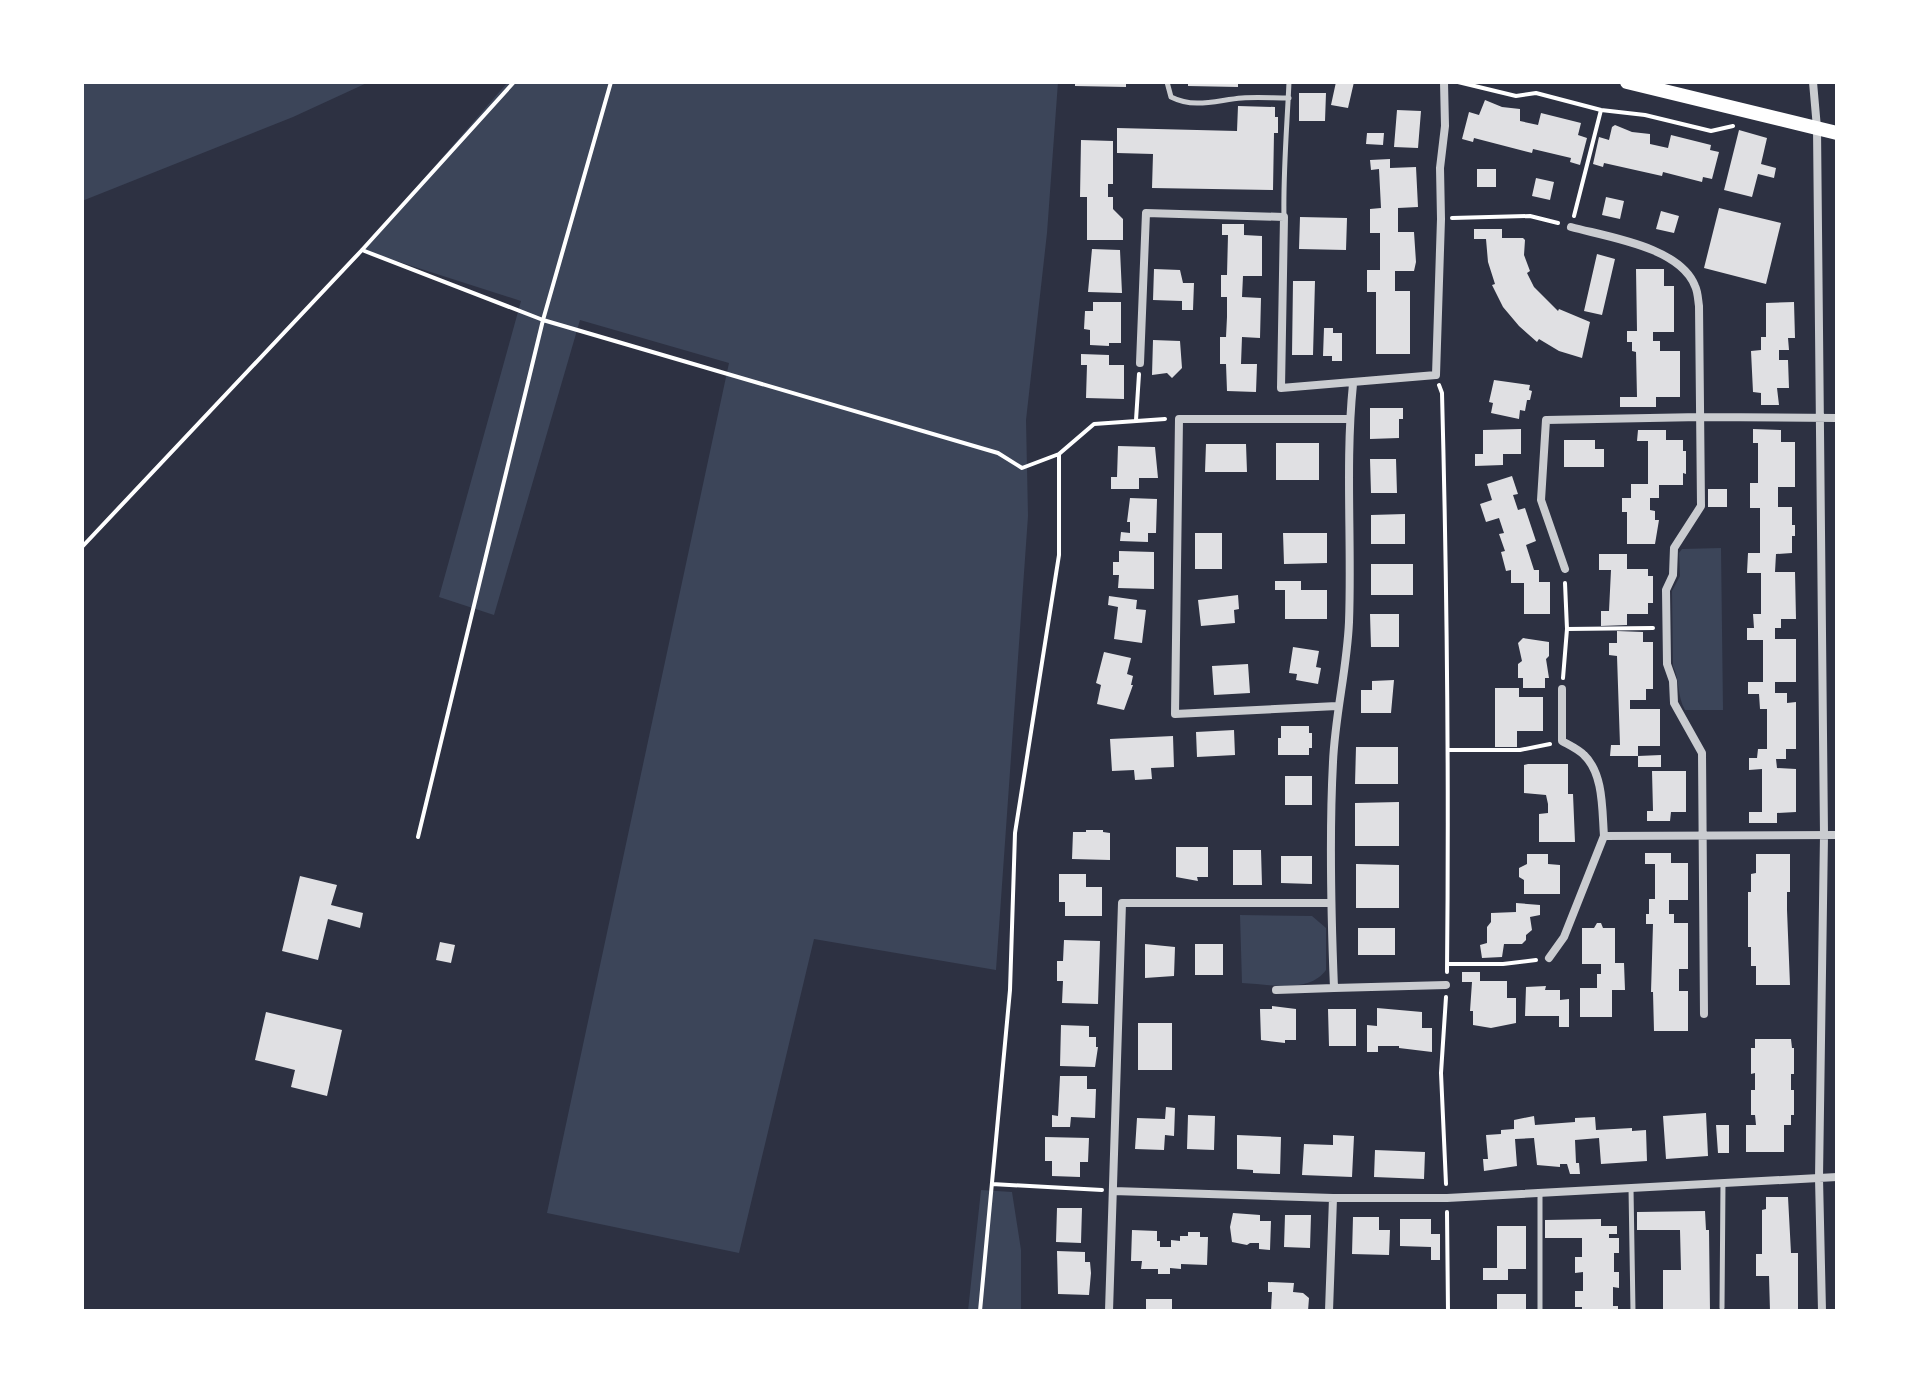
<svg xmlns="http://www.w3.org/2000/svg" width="1919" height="1393" viewBox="0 0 1919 1393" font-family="'Varela Round',sans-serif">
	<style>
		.green { fill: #3c4559 }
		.building { fill: #e0e0e3 }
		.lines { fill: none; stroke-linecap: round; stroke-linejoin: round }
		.path { stroke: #fff; stroke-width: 4 }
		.service { stroke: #caccd0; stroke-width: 5 }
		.minor { stroke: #caccd0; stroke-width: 8 }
		.secondary { stroke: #fff; stroke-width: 14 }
	</style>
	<rect width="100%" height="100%" fill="#2d3142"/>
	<path class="green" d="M82,82H369L293,117L82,201Z
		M508,82H1058L1047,233L1026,420L1028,516L996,970L814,939L739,1253L547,1213L729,363L580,320L494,615L439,597L521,301L362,250Z
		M1721,548L1723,710H1685C1677,696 1680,681 1673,666L1672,591L1680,576L1679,553L1682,549Z
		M1240,915L1312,916L1326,928V970C1309,994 1269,984 1242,983Z
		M981,1190L1012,1192L1021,1250V1311H968Z"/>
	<path class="building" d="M1075,82H1126V87L1075,86Z
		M1188,82H1238V87L1188,86Z
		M1336,82H1354L1348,108L1331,105Z
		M1299,93H1326L1325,121H1299Z
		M1485,100L1502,107L1520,109V121L1538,125L1541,113L1581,123L1578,135L1587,138L1580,165L1570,162L1571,158L1533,149L1532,153L1474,138L1473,142L1462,139L1469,112L1479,115Z
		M1238,106L1275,107V117H1278V133H1274L1273,190L1152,188L1153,154L1117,153V128L1237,131Z
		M1397,110L1421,111L1418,148L1394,147Z
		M1615,125L1632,132L1650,134V144L1668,148L1671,135L1711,145L1710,150L1719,152L1712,179L1703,177L1702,182L1663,172L1662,176L1604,163L1603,167L1593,164L1599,137L1609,140L1612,127Z
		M1739,130L1767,138L1761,164L1776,168L1774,178L1758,174L1752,197L1724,190Z
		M1367,133H1384L1383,145L1366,144Z
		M1081,140L1113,141V184H1108V197H1113V209L1123,219V240H1087V197H1080Z
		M1390,159V168L1416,167L1418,207L1398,208V232H1414L1416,262L1414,271H1395V291H1410V354H1376V292H1367V270H1380V233H1370V209L1381,208L1379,169L1371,170L1370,160Z
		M1477,169H1496V187H1477Z
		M1536,178L1554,182L1550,200L1532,196Z
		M1606,197L1624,201L1620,219L1602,215Z
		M1719,208L1781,223L1766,284L1704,268Z
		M1661,211L1679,216L1674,233L1656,229Z
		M1300,217L1347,218L1346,250L1299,249Z
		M1222,224H1244V235L1262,236V276H1243L1242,297L1261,298L1260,338L1242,337L1241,364H1257L1256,392L1227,391L1226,364H1220V337H1226L1227,317V297H1221V275H1227L1228,235H1222Z
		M1474,229H1502V238H1523L1525,240L1524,255L1530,271L1527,273L1534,287L1558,311L1559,309L1590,322L1582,358L1559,351L1539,339L1537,342L1519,326L1503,307L1492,285L1495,284L1488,262L1486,239H1474Z
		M1092,249L1120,250L1122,293L1088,292Z
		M1597,254L1615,259L1602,315L1584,311Z
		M1154,269L1180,270L1183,283H1194L1193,310H1182V301L1153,300Z
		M1636,269H1664V286H1674V332H1653V341H1660V351H1680V397H1656V407H1620V397H1637L1636,352L1632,351V342H1627V331H1637Z
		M1293,281H1315L1313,355H1292Z
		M1093,302H1121V343H1109V346L1090,345V330L1084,329L1085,311H1093Z
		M1794,302L1795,338H1788L1789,350H1779V360H1788L1789,388H1777L1779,405H1761V393L1753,392L1751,351L1761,350V337H1766V303Z
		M1324,328H1333V333H1342V361H1332V356H1323Z
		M1153,340L1180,341L1182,368L1172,378L1167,373L1152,375Z
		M1081,354L1109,355V365H1124V399L1086,398L1087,365H1081Z
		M1494,380L1530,385L1529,390L1532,391L1530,400H1527L1525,411L1520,410L1519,419L1491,413L1493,403L1489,402Z
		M1370,408H1403V419H1399V438L1370,439Z
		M1521,429V454H1503V465L1475,466V454H1483V430Z
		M1753,429L1781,430V442H1795V487H1778V507H1792V525H1795V536H1792V553L1776,554L1775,572H1795L1796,619H1781V628H1775V639H1796V682H1775V693H1787V703L1796,702V749H1786V759H1776L1777,768L1796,769V812L1777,813V823H1749V812H1762V769L1749,770V758H1757L1758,749H1767V709H1760L1759,694H1748V682H1763V640H1747V628H1754L1753,614H1761V573H1747L1748,553H1760V508H1750V483H1758V443H1753Z
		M1638,430H1666V440H1683V451H1686V474L1683,473V485H1659V498H1650V510L1655,511V520H1659L1655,544H1627V512H1622V498H1631V484H1648V441H1637Z
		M1564,440H1595V449H1604V467H1564Z
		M1276,443H1319V480H1276Z
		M1206,444H1246L1247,472H1205Z
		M1118,446L1155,447L1158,478H1139V489H1111V477H1117Z
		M1370,459H1396L1397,493H1371Z
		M1512,476L1518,494L1513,495L1518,510L1525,508L1536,541L1526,545L1534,570H1539V582H1550V614H1524V583H1511V570L1506,571L1501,552L1505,551L1499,534L1504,533L1499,518L1486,522L1480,504L1492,500L1487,484Z
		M1708,489H1727V507H1708Z
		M1130,498L1157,499L1156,533H1148V542L1120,541L1121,532L1130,533V522H1127Z
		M1405,514V544H1371V515Z
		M1195,533H1222V569H1195Z
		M1283,533H1327V563L1284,564Z
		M1119,551L1154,552V589L1118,588L1119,575H1113V562H1119Z
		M1599,554H1627V569H1648V576H1653V603H1648V614H1627V625L1601,626V611H1609L1611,570H1599Z
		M1371,564H1413V595H1371Z
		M1275,581H1301V590H1327V619H1285V590H1275Z
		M1238,595L1239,609L1234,610L1235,623L1201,626L1198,600Z
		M1109,596L1137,600L1136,609L1146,610L1142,643L1114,639L1118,607L1108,605Z
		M1370,614H1399V647H1371Z
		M1617,631L1643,632V642H1653V689H1646V700H1630V709H1660V746H1638V756L1661,755V767H1638V756H1610L1611,745H1620L1617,656L1609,655V643H1617Z
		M1523,638L1549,642V656L1546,659L1549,678H1545V688H1523V678H1518V664L1522,661L1518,643Z
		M1293,647L1319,651L1316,667L1321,668L1318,684L1296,680L1297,674L1289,673Z
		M1104,652L1131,658L1127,674L1133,676L1131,685H1133L1124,710L1097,704L1101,685L1096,683Z
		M1248,664L1250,693L1214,695L1212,666Z
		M1394,680L1391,713H1361V690H1372V681Z
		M1495,688H1519V697H1543V731H1517V747H1495Z
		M1281,726H1309V733H1312V748H1309V755H1278V738H1281Z
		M1234,730L1235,755L1197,757L1196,732Z
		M1173,736L1174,767L1151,768L1152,779L1135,780L1134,770L1112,771L1110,739Z
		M1356,747H1398V784H1355Z
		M1528,764H1568V794H1573L1575,842H1539V814L1548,813V804L1546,795L1524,793V765Z
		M1652,771H1686V812H1671L1670,821H1647V811H1653Z
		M1285,776H1312V805H1285Z
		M1399,802V846H1355V803Z
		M1086,830H1103V832L1110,833V860L1072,859L1073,832H1086Z
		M1176,847H1208V877H1197L1198,881L1176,877Z
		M1233,850H1261L1262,885H1233Z
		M1645,853H1671V863H1688V900H1669V914H1674V923H1688V969H1679V991H1688V1031H1654L1653,992H1651L1653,924H1646V914H1649V899H1655V864H1645Z
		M1527,854H1548V864L1560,865V894H1524V880L1519,877V868L1527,864Z
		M1756,854H1790V892H1787V910L1790,985H1756V966H1751V947H1748V892H1751V874L1756,873Z
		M1281,856H1312V884L1281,883Z
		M1356,864L1399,865V908H1356Z
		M1059,874H1086V887H1102V916H1065V902H1059Z
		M300,876L337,885L331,905L363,913L360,928L328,919L318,960L282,951Z
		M1516,903L1540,905V915L1530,917L1532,930L1526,935V940L1522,944H1504L1502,957L1482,958L1480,945L1487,943V927L1491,922V913L1516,912Z
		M1597,923H1601L1603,928H1615V963H1624L1625,990H1612V1017H1580V988H1597V974H1601V964H1582V928H1594Z
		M1358,928H1395V955H1358Z
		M1064,940L1100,941L1098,1004L1062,1003L1063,981H1057V961H1063Z
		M440,942L455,945L451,963L436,960Z
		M1145,944L1175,947L1174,976L1145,978Z
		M1195,944H1223V975H1195Z
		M1462,972H1480V981H1507V998H1516V1023L1491,1028L1473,1025V1011H1470L1472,982H1462Z
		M1546,986L1545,990H1560V1000L1569,999V1027H1559V1016H1525L1526,987Z
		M1272,1006L1296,1009V1040H1285V1043L1261,1040L1260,1009H1272Z
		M1377,1008L1422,1012V1028H1432V1052L1399,1048V1046H1378V1052H1367V1025L1377,1026Z
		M1328,1009H1356V1046H1329Z
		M266,1012L342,1030L327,1096L291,1087L295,1070L255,1060Z
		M1138,1023H1172V1070H1138Z
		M1061,1025L1089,1026V1037H1096V1047H1098L1095,1067L1060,1066Z
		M1755,1039H1791L1792,1048H1794V1074H1791V1090H1794V1115H1791V1125H1784V1152H1746V1125H1756L1755,1115H1751V1090H1755V1073L1751,1074V1048H1755Z
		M1060,1076H1087V1089H1096L1095,1118L1071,1117L1070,1127H1052V1115L1058,1116Z
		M1166,1107L1175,1108L1174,1136L1165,1135L1164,1150L1135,1149L1137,1118L1165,1119Z
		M1706,1113L1708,1156L1666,1159L1663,1116Z
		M1188,1115L1215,1116L1214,1150L1187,1149Z
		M1534,1116L1535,1125L1575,1122V1118L1595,1117L1596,1130L1632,1128V1131L1646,1130L1647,1161L1601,1164L1599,1138L1575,1140L1576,1163H1579L1580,1174H1570L1567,1164H1560V1167L1537,1165L1534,1138L1515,1139L1517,1166L1484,1171L1483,1159H1488L1486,1135L1501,1134V1130L1514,1129V1120Z
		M1716,1125H1729V1153H1718Z
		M1237,1135L1281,1137L1280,1174L1253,1173V1170L1237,1169Z
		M1333,1135L1354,1136L1352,1177L1302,1175L1304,1144L1333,1145Z
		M1045,1137L1089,1138L1088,1162H1080V1177L1052,1176V1161H1045Z
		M1375,1150L1425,1152L1424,1179L1374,1177Z
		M1766,1197H1788L1791,1253H1798V1311H1770L1769,1276H1756V1254H1762V1210L1766,1209Z
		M1057,1208H1082L1081,1243L1056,1242Z
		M1705,1211L1706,1230H1709L1710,1311H1663V1270H1681L1680,1230H1637V1212Z
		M1233,1213L1260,1215V1221H1271L1270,1250L1259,1249V1243H1250L1247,1245L1232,1242L1230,1227Z
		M1285,1215H1311L1310,1248L1284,1247Z
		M1353,1217H1379V1230H1390L1389,1255L1352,1254Z
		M1400,1219H1431V1234H1440V1260H1431V1247L1400,1246Z
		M1601,1219V1226H1617V1234H1609V1238H1619V1253H1614V1272H1619V1288L1613,1287V1306H1618V1311H1582V1307H1575V1291H1583V1272L1575,1273V1257H1582V1238H1545V1220Z
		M1497,1226H1526V1269H1508V1280H1483V1268H1497Z
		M1132,1230L1157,1231V1241H1160V1247H1171V1240L1180,1241V1236H1188V1232H1200V1237H1208L1207,1265L1181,1264V1269L1170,1268V1274H1158V1269H1141L1142,1261H1131Z
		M1057,1251L1085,1252V1262H1090L1091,1273L1089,1295L1058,1294Z
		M1268,1282L1294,1283L1293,1292L1303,1293L1309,1298L1308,1311H1271L1272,1292H1268Z
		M1497,1294H1526V1311H1497Z
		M1146,1299H1172V1311H1146Z"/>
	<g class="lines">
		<path class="path" d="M1458,82L1516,96L1536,93L1601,110L1645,115L1711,131L1733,126
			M1574,216L1601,110
			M1452,218L1530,216L1558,223
			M362,250L543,320L998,453L1022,468L1059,454L1094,424L1165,419
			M1439,385L1442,393C1447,586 1449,779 1447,972
			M1136,420L1139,374
			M82,547L362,250L514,82
			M1567,629L1653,628
			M1563,678L1567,629L1565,583
			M1449,750H1520L1550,744
			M418,837L543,320L611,82
			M1447,964H1503L1536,960
			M1446,997L1441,1073L1446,1184
			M992,1184L1102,1190
			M1447,1212L1448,1311
			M980,1311L1010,990L1015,833L1059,555V454"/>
		<path class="service" d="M1167,82L1171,97C1195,109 1217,100 1242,98C1257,97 1273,98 1289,98
			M1284,217C1283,172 1287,127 1289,82
			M1631,1188L1633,1311
			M1540,1193V1311
			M1722,1308L1723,1183"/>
		<path class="minor" d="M1813,82L1817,128L1824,835L1819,1178L1822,1311
			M1571,227C1608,237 1680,247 1695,286C1698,292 1698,300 1699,306L1701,506L1674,548L1673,575L1666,590L1667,664L1673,681L1674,703L1702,753L1704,1014
			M1140,363L1146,213L1284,217L1281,388L1436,375L1441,219L1440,168L1445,126L1444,82
			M1565,569L1541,500L1546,420L1701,417L1837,418
			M1562,689V741C1569,745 1578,749 1584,755C1604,774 1602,811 1604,836
			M1337,706L1175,714L1179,419H1349
			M1549,958L1564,937L1604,836L1837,835
			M1334,988L1446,985
			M1276,990L1334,988C1331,913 1329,837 1333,762C1335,715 1347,669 1349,622C1352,543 1345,463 1353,384
			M1113,1191L1333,1198H1447L1837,1177
			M1109,1311L1122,903H1331
			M1329,1311L1333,1198"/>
		<path class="secondary" d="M1627,82L1837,133"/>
	</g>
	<rect width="1919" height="1393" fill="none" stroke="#ffffff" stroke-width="168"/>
</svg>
